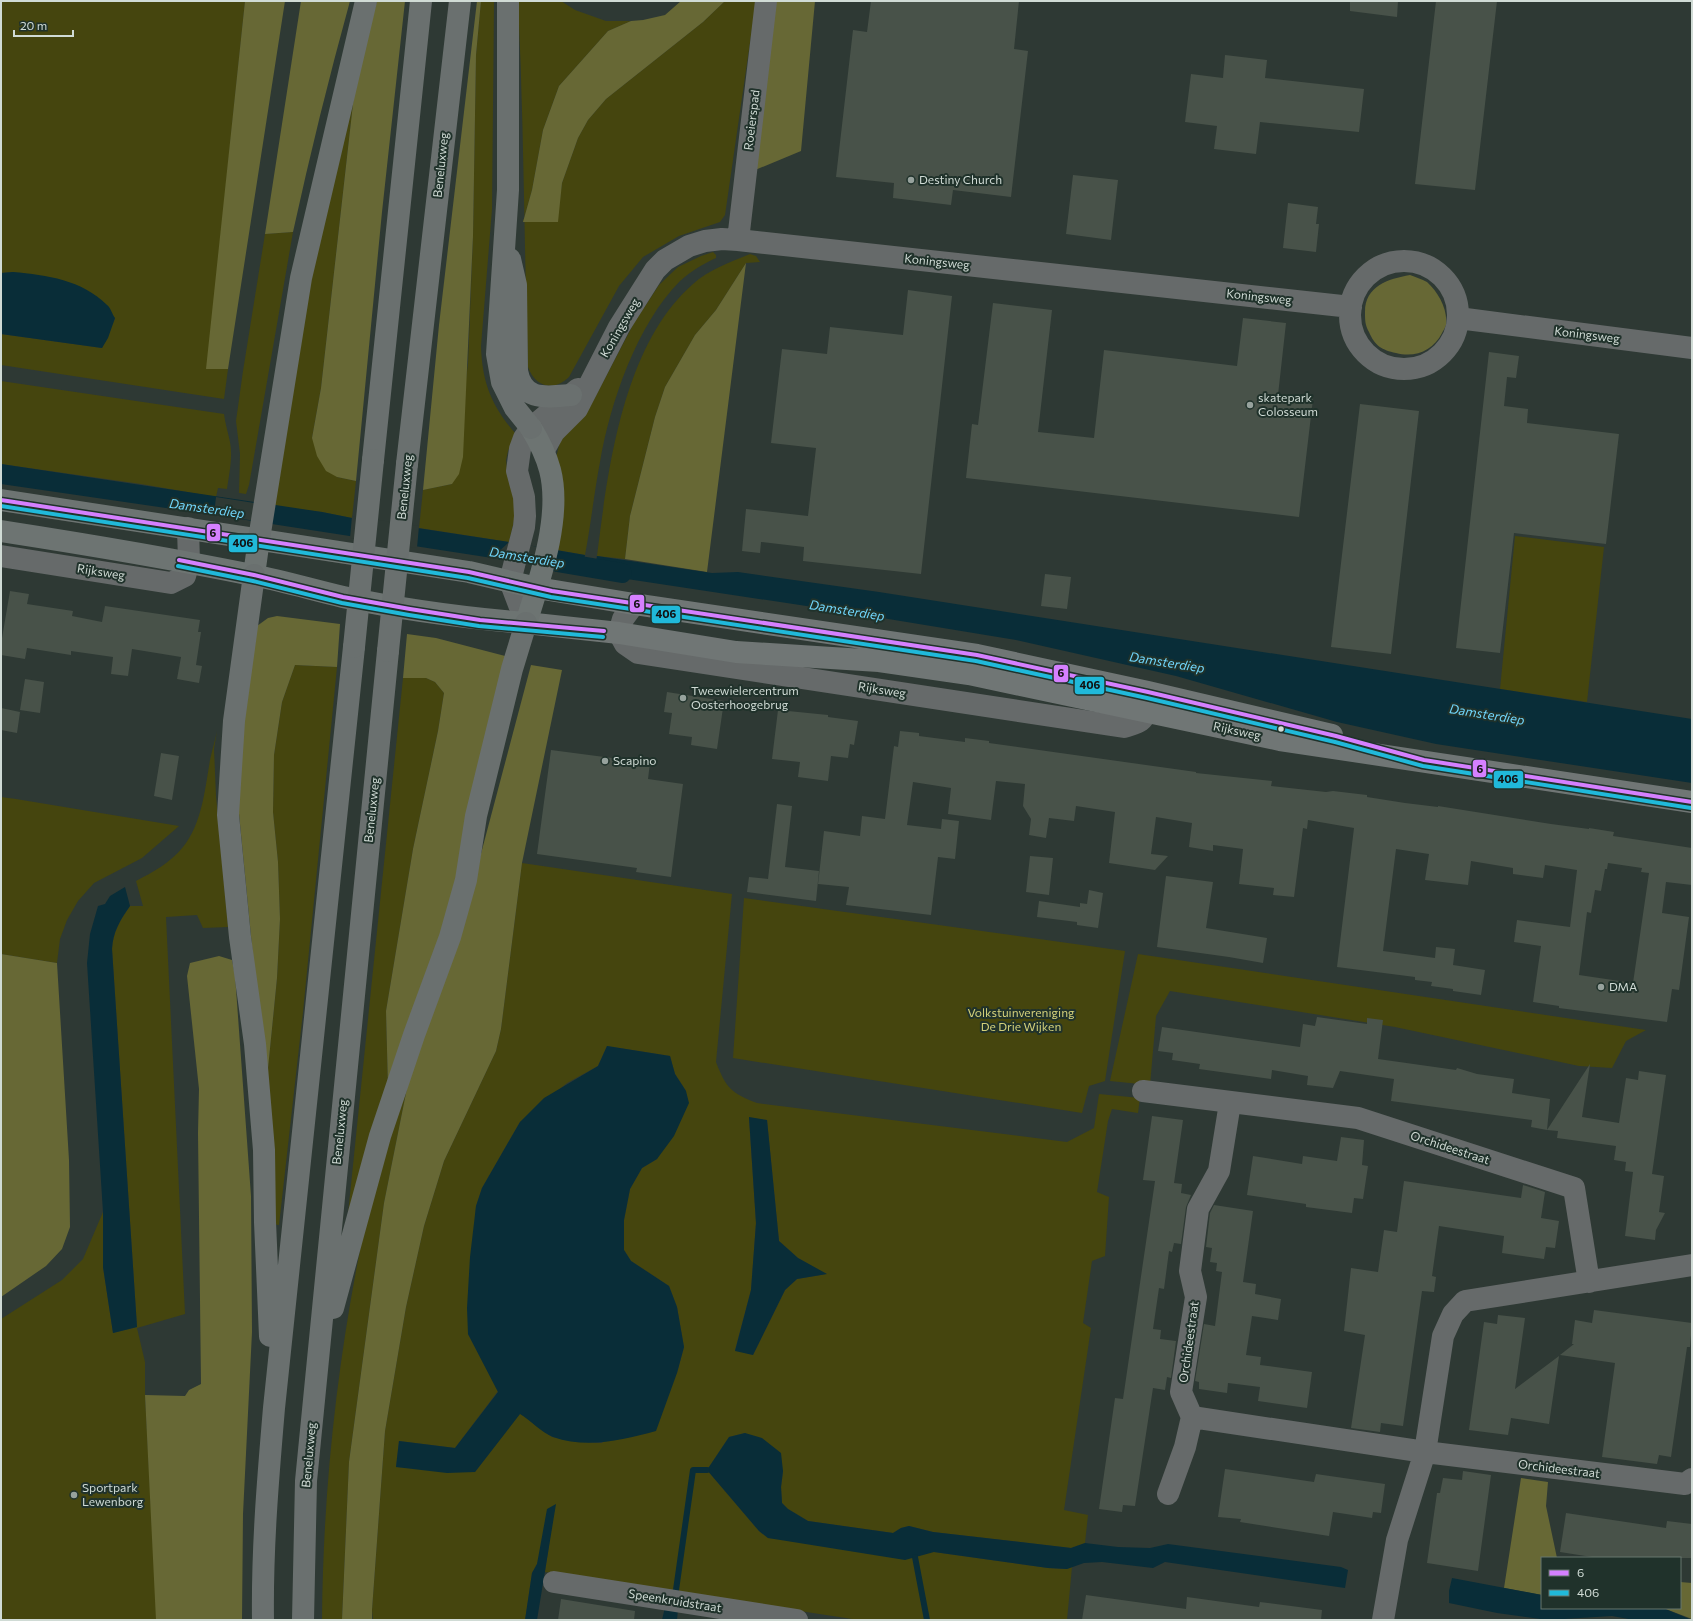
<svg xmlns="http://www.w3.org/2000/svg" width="1693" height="1621" viewBox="0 0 1693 1621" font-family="Commissioner,sans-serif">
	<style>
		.green { fill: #45450e; fill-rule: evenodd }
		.forest { fill: #676835 }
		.water { fill: #092d38 }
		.pier { fill: #2e3934 }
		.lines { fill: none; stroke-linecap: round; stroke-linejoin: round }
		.stream { stroke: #092d38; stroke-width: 6 }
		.canal { stroke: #092d38; stroke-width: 20 }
		.building { fill: #485249; fill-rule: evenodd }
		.street { stroke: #666a6a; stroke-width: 22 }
		.secondary { stroke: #707675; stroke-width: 22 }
		.primary { stroke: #6d7472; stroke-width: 22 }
		.highway { stroke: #6a706f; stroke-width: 22 }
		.highway-bridge { stroke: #6a706f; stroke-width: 22 }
		.bus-1-casing { stroke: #20322b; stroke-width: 7 }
		.bus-2-casing { stroke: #20322b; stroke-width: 7 }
		.bus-1 { stroke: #d580ff; stroke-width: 4 }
		.bus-2 { stroke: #20b9da; stroke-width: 4 }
		.poi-dot { fill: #97a29d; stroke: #20322b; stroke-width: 1.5 }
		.bus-dot { fill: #d0dbd5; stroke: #20322b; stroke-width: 1.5 }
		.labels { text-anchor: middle; stroke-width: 4; stroke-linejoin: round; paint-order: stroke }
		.street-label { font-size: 12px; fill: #d0dbd5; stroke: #20322b }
		.poi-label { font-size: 12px; fill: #d0dbd5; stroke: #20322b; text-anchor: start }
		.park-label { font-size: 12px; fill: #d3d07a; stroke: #20322b }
		.water-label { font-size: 13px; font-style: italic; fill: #70d6fb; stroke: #20322b }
		.line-badge { stroke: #20322b; stroke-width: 1.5 }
		.pale-badge-label { font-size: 11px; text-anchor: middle; font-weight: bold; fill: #111 }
	</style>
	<rect width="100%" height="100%" fill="#2e3934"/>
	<path class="green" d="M1,1H245L207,369H228L224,399L1,365V334L102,348L115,319L108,306L89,292L13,272L1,273Z
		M481,1H494L492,209L481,346C482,383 492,407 516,434L508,451L506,460L508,479L518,504L509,542L419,528L423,490L452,484L468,364L473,236L476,55Z
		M518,1H561L575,10L606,21H631L608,31L559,86L543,130L532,190L523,222H557L562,183L578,138L588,120L606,99L703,22L725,1H756L725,215L720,222L679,236L643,257L619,286L569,377C554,392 535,387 528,367C524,245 524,123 518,1Z
		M356,77L321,388L312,438L337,477L356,481L352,518L322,512L273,506L303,310Z
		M293,232L249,485L246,494L239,493L240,454L236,421L243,371L265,234Z
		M713,252L716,255V258C703,264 691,271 680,281C637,324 610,403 600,462C594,493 591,524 585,555L557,550L556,458L560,441L591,405L634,323L659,285L678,267L701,256Z
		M750,254L756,256L760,262L746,263L716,310L695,335L665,387L655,417L630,516L625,559L597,556C608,469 623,345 693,284C708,270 731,262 750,254Z
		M1,381L224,414C225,423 228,432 230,442C233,457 229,475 227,489L218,488L216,497L141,484L1,464Z
		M1515,536L1604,547L1587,702L1500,689Z
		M295,665L337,667L303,1012L279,1225L272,1224L266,1089L277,978L280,919L278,862L273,812L274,755L282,702Z
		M403,678H426L435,682L444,693L438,731L413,849L386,1011L388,1087L348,1214Z
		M217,731L214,749L216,796L228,927L203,928L197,915L166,917L185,1314L137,1328L145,1362V1395L157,1620H1V1319L62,1280L83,1259L103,1212V1267L113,1333L137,1327L112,949C113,932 120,920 130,906H143L136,881C153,872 170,863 183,847C202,824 205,789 210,760C212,750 215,741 217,731Z
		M1,797L16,799L179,826L142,858L94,883L78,901L67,920L60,939L57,963L1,954Z
		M522,863L732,894L716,1062C726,1088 731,1093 757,1103L1067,1142L1094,1128L1099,1094L1140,1098L1138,1113L1112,1109L1108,1121L1097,1192L1109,1197L1105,1256L1092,1261L1083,1323L1091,1328L1064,1510L1088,1515L1085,1543L1071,1548L933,1532L909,1526L901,1528L893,1533L808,1521L788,1509L782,1503L781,1487L783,1471L745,1433L729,1437L707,1470L759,1531L768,1538L934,1552L1048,1568L1067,1569L1072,1567L1067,1620H859L545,1572L555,1504L537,1564L532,1573L525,1620H373L372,1610L385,1431L406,1307L424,1226L444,1161L496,1051L501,1029ZM607,1046L670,1056L675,1074L686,1091L657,1159L642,1168L630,1189L624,1220V1250L631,1261L669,1286L677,1307L684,1347L677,1373L602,1443L581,1442L552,1437L520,1413L475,1472L396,1467L399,1441L455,1448L498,1391L468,1334L476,1206L482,1188L520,1122L567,1083L598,1066ZM749,1118L767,1120L779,1241L798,1258L826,1274L797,1279L785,1290L753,1355L735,1350L751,1290L756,1223Z
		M744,898L1125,951L1105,1081L1089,1086L1082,1113L733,1058Z
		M1138,954L1646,1030L1626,1041L1612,1068L1579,1066L1395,1027L1170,991L1156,1016L1150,1085L1110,1081Z
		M411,1068L384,1203L349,1462L342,1620H322C323,1487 338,1352 366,1221C370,1204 376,1187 381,1169C391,1136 401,1102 411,1068Z"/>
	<path class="forest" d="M245,1H285L228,369H206Z
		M301,1H350C329,77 310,154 293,232L265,234Z
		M377,1H405L382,212L356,481L337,477L326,471L317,456L312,438L321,388L356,77Z
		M477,1H481L476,55L473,236L463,457L459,474L452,484L423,490L439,325Z
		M681,1H725L703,22L606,99L588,120L578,138L562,183L558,222H523L532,190L543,130L559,86L608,31L631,21L643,20L665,15Z
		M772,1H815L801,151L748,173Z
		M746,263L707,572L625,559L630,516L655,417L665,387L695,335L716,310Z
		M1410,275C1415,277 1422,279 1427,282C1438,292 1448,309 1446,325C1445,328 1443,331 1442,333C1433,351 1415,358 1396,353C1382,350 1375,346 1369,332C1365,325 1365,320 1365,312C1365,286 1388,279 1410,275Z
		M277,616L340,624L337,667L295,665L282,702L274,755L273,812L278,862L280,919L277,978L266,1089L235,773L257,626L268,618Z
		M407,634L436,638L509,657L449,915L388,1087L386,1011L413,849L438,731L444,693L435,682L426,678H403Z
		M531,665L562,670L522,863L501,1029L496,1051L444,1161L424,1226L406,1307L385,1431L372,1610V1620H342L349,1462L384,1203L411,1068L465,914Z
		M1,954L57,963L69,1160L70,1227L62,1249L46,1266L1,1297Z
		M219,956L232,960L235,975L251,1196L252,1332L243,1514L242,1620H156L145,1395L185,1396L189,1390L201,1384L198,1133L199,1089L187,976L190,963Z
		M1521,1478L1548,1482L1546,1506L1557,1558H1542V1595L1504,1588Z
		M1680,1582L1692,1583V1619L1663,1608H1680Z"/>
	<path class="water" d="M13,272C47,275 82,280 107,305C111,308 112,314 115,318L108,338L102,348L1,334V273Z
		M1,464L322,512L352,518L509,542L585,555L582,572L214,515L1,484Z
		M597,556L712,573L738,572L879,592L1692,719V783L1436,744L1337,722L1176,676L1016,640L846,612L594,574Z
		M125,887L130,906C120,920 113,932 112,949L137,1327L113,1333L103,1267V1212L87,963L90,934L98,906L105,904L110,896Z
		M607,1046L670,1056L675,1074L686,1091L689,1103L674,1136L657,1159L642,1168L630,1189L624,1220V1250L631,1261L669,1286L677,1307L684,1347L677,1373L656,1431C623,1440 587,1449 553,1437C542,1433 530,1420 520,1414L475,1472L447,1473L396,1467L399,1441L455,1448L498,1392L468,1334L467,1308L470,1257L476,1206L482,1188L520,1122L544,1098L598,1066Z
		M749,1117L767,1120L779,1241L798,1258L827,1274L797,1279L785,1290L753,1355L735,1351L751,1290L756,1223Z
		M745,1433L762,1438L781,1453L783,1471L781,1487L782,1503L788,1509L808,1521L893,1533L901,1528L909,1526L933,1532L1071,1548L1085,1543L1118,1547L1150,1548L1168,1544L1341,1567L1348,1570L1345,1588L1165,1562L1153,1568L1102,1562L1084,1563L1067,1569L1048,1568L934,1552L905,1560L768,1538L759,1531L707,1470L729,1437Z
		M556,1504L537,1620H525L532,1573L537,1564L547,1509Z
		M1452,1578L1542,1595V1608H1663L1692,1620H1634L1612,1616L1548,1620L1497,1613L1449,1603V1591Z
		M665,1607L678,1609L677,1620H662Z"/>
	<path class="pier" d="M216,497L273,506L270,523L214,515Z
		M352,516L419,526L417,548L350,538Z
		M509,542L557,550L571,571L492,558Z"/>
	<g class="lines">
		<path class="stream" d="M915,1557L927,1620
			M675,1597L693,1470H707"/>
		<path class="canal" d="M557,562L622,573"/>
	</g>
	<path class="building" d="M871,1H1019L1014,49L1028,51L1011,197L953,190L951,205L893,198L894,183L836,177L853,30L867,32Z
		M1350,1H1398L1397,17L1350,11Z
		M1436,1H1497L1475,190L1415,184Z
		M1225,55L1267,60L1265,78L1364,89L1359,132L1260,122L1256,154L1214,149L1217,126L1185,122L1191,74L1223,78Z
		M1073,175L1118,180L1111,240L1066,234Z
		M1288,203L1318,207L1316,224H1319L1316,252L1283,248Z
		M908,290L952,296L921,574L803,561L804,547L761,542L760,553L742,551L746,509L808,516L816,448L771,443L782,349L827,354L830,327L903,335Z
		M993,303L1052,310L1038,432L1094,438L1104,350L1237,366L1243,318L1286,323L1278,395L1313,399L1299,517L966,478L972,424L978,425Z
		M1489,352L1519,356L1516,378L1507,377L1504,406L1528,409L1527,423L1619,434L1606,544L1514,533L1500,653L1456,648Z
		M1360,404L1419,411L1391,654L1331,647Z
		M1045,574L1071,577L1067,609L1041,606Z
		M10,591L29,594L27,604L73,611L72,616L102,622L105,606L200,620L198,632H201L196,665L202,666L199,683L177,679L181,657L132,649L128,676L111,674L113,657L71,651V655L27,648L25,659L1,655V644Z
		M25,679L44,682L40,713L20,710Z
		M667,692L724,701L717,749L691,745L692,737L669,734L672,713L664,712Z
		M1,708L20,712L17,733L1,730Z
		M778,710L828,715V717L858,721L854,745L850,744L848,758L831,756L828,781L798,777L800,762L772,759Z
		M900,731L919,733V736L965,742V738L989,741V743L1196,772V773L1272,781L1271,786L1326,792L1333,791L1367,795V797L1405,803L1438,807V806L1551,824L1589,829V828L1614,832L1613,836L1692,848V885L1666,882L1662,913L1689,917L1679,990L1672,989L1667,1022L1559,1008V1006L1533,1002L1541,946L1514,942L1517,920L1570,927L1577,870L1545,865L1543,878L1513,874V868L1471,861L1468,885L1425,880L1429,854L1396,849L1383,951L1435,958L1436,947L1455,949L1453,965L1485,970L1481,995L1453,991V989L1431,986L1432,982L1415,980V977L1337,967L1354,828L1308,820L1307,829L1303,828L1294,897L1273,895L1274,888L1239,884L1243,849L1213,845V851L1189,847L1192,823L1156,817L1151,854L1168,856L1155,870L1109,863L1115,812L1076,806L1074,821L1049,818L1046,838L1029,835L1031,819L1023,806L1025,784L996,781L991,820L948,814L951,788L913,782L907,825L941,829L942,819L959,821L955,859L938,857L931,915L846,905L849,887L818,884L824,831L860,836L862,816L885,819L894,746L898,747ZM1608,863L1642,868L1641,872L1649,873L1633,983L1579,975L1587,912L1591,913L1595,890L1601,891L1605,869H1607Z
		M551,750L650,763L648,779L683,784L671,877L636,872L637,868L537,854Z
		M161,753L179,756L172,800L154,796Z
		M777,804L792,806L785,867L819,871L816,901L747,892L749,877L768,879Z
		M1030,856L1053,858L1049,895L1026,892Z
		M1166,876L1213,882L1206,928L1267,938L1263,963L1229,957L1157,947Z
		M1089,890L1103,893L1098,928L1077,925V922L1037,917L1039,901L1080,907V903L1087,904Z
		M1317,1017L1367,1024V1018L1383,1020L1378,1059L1456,1070L1457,1068L1477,1074L1514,1079L1512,1093L1550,1099L1547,1130L1531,1127L1532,1120L1391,1101L1394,1079L1340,1071L1333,1088L1307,1085L1308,1076L1272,1070L1271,1079L1199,1069L1200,1064L1172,1060L1173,1053L1158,1051L1162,1027L1300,1047L1303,1024L1315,1026Z
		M1590,1064L1582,1117L1619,1123L1626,1078L1638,1080L1639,1071L1666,1075L1652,1174L1664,1176L1659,1212L1665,1213L1656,1230L1655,1240L1625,1236L1633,1172L1625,1171L1626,1162L1614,1160L1616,1146L1557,1138L1558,1131L1547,1130Z
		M1152,1116L1183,1120L1174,1183L1182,1184L1181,1193L1191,1195L1186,1207L1181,1244L1174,1243L1172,1252L1169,1251L1164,1289L1159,1288L1153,1329L1161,1330L1160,1339L1176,1341L1171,1378L1167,1377L1165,1390L1153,1388L1135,1506L1123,1505L1122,1512L1099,1509L1115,1398L1123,1399L1155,1181L1143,1180Z
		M1341,1137L1364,1140L1362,1165L1368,1166L1363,1199L1354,1198L1352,1213L1306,1207V1204L1247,1195L1253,1156L1302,1164L1303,1156L1337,1161Z
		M1404,1181L1521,1198L1523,1185L1545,1192L1541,1218L1559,1221L1555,1248L1546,1247L1544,1259L1502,1253L1504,1236L1439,1226L1432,1276L1436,1277L1434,1292L1422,1291L1403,1426L1381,1423L1380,1432L1351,1428L1365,1335L1344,1331L1351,1268L1378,1272L1384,1230L1397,1232Z
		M1214,1205L1253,1211L1243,1282L1256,1284L1255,1294L1281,1299L1278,1320L1252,1316L1246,1355L1261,1357L1260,1365L1312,1372L1307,1408L1258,1401L1260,1387L1228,1383L1227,1393L1199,1389V1382L1195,1381L1204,1324L1215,1326L1222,1272L1216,1271L1217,1263L1210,1262L1212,1248L1206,1247L1210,1213Z
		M1594,1310L1692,1323L1690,1347H1687L1671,1457L1659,1455L1657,1464L1602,1457L1615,1363L1560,1355L1574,1344H1572L1575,1320L1592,1323Z
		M1498,1315L1525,1318L1515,1389L1559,1356L1549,1424L1511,1418L1508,1435L1469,1430L1484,1322L1497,1324Z
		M1225,1469L1314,1482L1316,1474L1385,1484L1381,1513L1373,1512L1372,1518L1333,1512L1329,1536L1240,1522L1241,1519L1218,1517Z
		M1463,1471L1491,1475L1478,1571L1427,1563L1437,1493H1440L1443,1478L1462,1480Z
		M1566,1513L1666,1528L1667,1521L1692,1524V1558H1598L1560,1552Z
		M1086,1595L1186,1609L1187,1597L1259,1607L1260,1602L1322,1610L1321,1620H1082Z
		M561,1599L635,1611L634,1620H558Z"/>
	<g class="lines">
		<path class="street" d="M738,240L766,1
			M1350 315a54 54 0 1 1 108 0a54 54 0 1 1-108 0Z
			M1458,318L1692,348
			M544,450L554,432L577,409L619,327L655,270L665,260L689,246L705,241L722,239L738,240L1351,307
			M1,556L171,583L185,576L189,562L188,528
			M634,604L623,619L619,633L625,644L638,653L1124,727C1129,725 1136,724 1140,721C1147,716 1150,703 1149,695
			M526,623L510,581L524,527L525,516L524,497L517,471L520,449L524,438L531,428L578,389
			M1143,1091L1358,1118L1574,1188L1589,1282
			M1192,1417L1181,1392L1196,1297L1190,1271L1198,1209L1219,1171L1230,1103
			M1168,1494L1185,1447L1192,1417L1425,1452L1685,1484L1692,1479
			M554,1582L797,1620
			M1383,1620L1397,1540L1425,1452L1443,1336L1453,1314L1465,1301L1692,1265"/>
		<path class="secondary" d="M537,588L634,604L977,655L1148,692L1332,735
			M526,623L619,633L736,652L879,661L969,674L1280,740L1692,802"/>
		<path class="primary" d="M1,500L469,572L537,588
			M1,531C85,544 169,558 252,575C283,581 313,590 343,597C404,610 465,618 526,623C540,579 562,516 550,470C546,455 539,441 531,428
			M254,575L259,539"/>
		<path class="highway" d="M508,1V190L497,354L502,382L515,408L531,428
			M510,259L516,285L517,371C523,402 546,397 571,395
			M373,460L421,1
			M407,464L460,1
			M259,539L301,278L366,1
			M254,575L234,721L228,815L240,937L255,1044L264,1150L265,1222L270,1336
			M333,1308L380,1136L414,1035L450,937L466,880L476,816L512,669L526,623
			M263,1620C262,1549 268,1478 274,1408L354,647
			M303,1620L306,1481L388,651"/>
		<path class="highway-bridge" d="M354,647L373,460
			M388,651L407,464"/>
		<defs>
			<path id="bus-1" d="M1,500L469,572L552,591L977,655L1148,692L1336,736L1424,760L1692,802
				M179,560L254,575L343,597L410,609L480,620L604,631"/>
			<path id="bus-2" d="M1,506L468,578L551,597L976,661L1147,698L1335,742L1423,766L1691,808
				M178,566L253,581L342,603L409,615L479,626L603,637"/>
		</defs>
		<use href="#bus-1" class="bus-1-casing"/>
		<use href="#bus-2" class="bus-2-casing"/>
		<use href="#bus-1" class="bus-1"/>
		<use href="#bus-2" class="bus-2"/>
	</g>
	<g class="poi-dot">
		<circle cx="911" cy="180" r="4"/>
		<circle cx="1250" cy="405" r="4"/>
		<circle cx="683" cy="698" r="4"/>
		<circle cx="605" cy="761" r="4"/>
		<circle cx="1601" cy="987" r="4"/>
		<circle cx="74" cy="1495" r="4"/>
	</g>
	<circle class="bus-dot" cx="1281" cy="729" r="3.5"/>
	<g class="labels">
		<g class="street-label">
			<text transform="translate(752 120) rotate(-83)" y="4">Roeierspad</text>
			<text transform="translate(441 165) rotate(-84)" y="4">Beneluxweg</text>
			<text transform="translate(937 262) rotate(6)" y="4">Koningsweg</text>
			<text transform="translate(1259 297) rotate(6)" y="4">Koningsweg</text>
			<text transform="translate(620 328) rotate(-60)" y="4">Koningsweg</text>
			<text transform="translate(1587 335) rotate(7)" y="4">Koningsweg</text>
			<text transform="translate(405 487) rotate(-84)" y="4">Beneluxweg</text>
			<text transform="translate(101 572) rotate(9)" y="4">Rijksweg</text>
			<text transform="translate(882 690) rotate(9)" y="4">Rijksweg</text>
			<text transform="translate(1237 731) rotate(12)" y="4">Rijksweg</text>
			<text transform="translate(372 810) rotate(-84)" y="4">Beneluxweg</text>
			<text transform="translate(340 1132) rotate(-84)" y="4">Beneluxweg</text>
			<text transform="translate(1450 1148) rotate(18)" y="4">Orchideestraat</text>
			<text transform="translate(1189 1342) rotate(-82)" y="4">Orchideestraat</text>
			<text transform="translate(309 1455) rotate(-85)" y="4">Beneluxweg</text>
			<text transform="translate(1559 1469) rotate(7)" y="4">Orchideestraat</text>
			<text transform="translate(675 1601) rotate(9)" y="4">Speenkruidstraat</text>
		</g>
		<g class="poi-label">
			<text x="919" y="184">Destiny Church</text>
			<text x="1258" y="402">skatepark<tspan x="1258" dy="14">Colosseum</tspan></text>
			<text x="691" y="695">Tweewielercentrum<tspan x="691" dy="14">Oosterhoogebrug</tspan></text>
			<text x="613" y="765">Scapino</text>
			<text x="1609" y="991">DMA</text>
			<text x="82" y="1492">Sportpark<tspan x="82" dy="14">Lewenborg</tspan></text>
		</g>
		<g class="park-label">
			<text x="1021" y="1017">Volkstuinvereniging<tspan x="1021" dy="14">De Drie Wijken</tspan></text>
		</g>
		<g class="water-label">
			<text transform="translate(207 508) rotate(8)" y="5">Damsterdiep</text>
			<text transform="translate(527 557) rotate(9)" y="5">Damsterdiep</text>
			<text transform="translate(847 610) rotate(9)" y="5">Damsterdiep</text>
			<text transform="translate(1167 662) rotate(9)" y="5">Damsterdiep</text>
			<text transform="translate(1487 714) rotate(9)" y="5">Damsterdiep</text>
		</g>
	</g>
	<g class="line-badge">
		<rect x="206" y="523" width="15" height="19" rx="4" fill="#d580ff"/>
		<rect x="228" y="534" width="30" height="19" rx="4" fill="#20b9da"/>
		<rect x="629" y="594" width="16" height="19" rx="4" fill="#d580ff"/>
		<rect x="651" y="605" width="30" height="19" rx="4" fill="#20b9da"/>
		<rect x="1053" y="664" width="16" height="19" rx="4" fill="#d580ff"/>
		<rect x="1074" y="676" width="31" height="19" rx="4" fill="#20b9da"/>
		<rect x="1472" y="759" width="15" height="19" rx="4" fill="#d580ff"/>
		<rect x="1493" y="770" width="31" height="19" rx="4" fill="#20b9da"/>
	</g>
	<g class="pale-badge-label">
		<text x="213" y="537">6</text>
		<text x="243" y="547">406</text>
		<text x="637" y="608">6</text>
		<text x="666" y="618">406</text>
		<text x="1061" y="677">6</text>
		<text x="1090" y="689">406</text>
		<text x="1480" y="773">6</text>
		<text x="1508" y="783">406</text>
	</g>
	<rect width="1693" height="1621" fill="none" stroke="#d0dbd5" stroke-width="4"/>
	<rect x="1541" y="1557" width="140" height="52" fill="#20322b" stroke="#66766f"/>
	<rect x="1549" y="1570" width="20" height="6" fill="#d580ff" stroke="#66766f"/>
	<text x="1577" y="1577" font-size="12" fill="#d0dbd5">6</text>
	<rect x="1549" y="1590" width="20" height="6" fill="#20b9da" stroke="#66766f"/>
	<text x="1577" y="1597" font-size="12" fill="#d0dbd5">406</text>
	<path d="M14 30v6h59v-6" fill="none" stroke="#d0dbd5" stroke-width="2"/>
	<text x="20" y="30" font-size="12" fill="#d0dbd5" stroke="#20322b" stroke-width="3" paint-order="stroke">20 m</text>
</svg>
